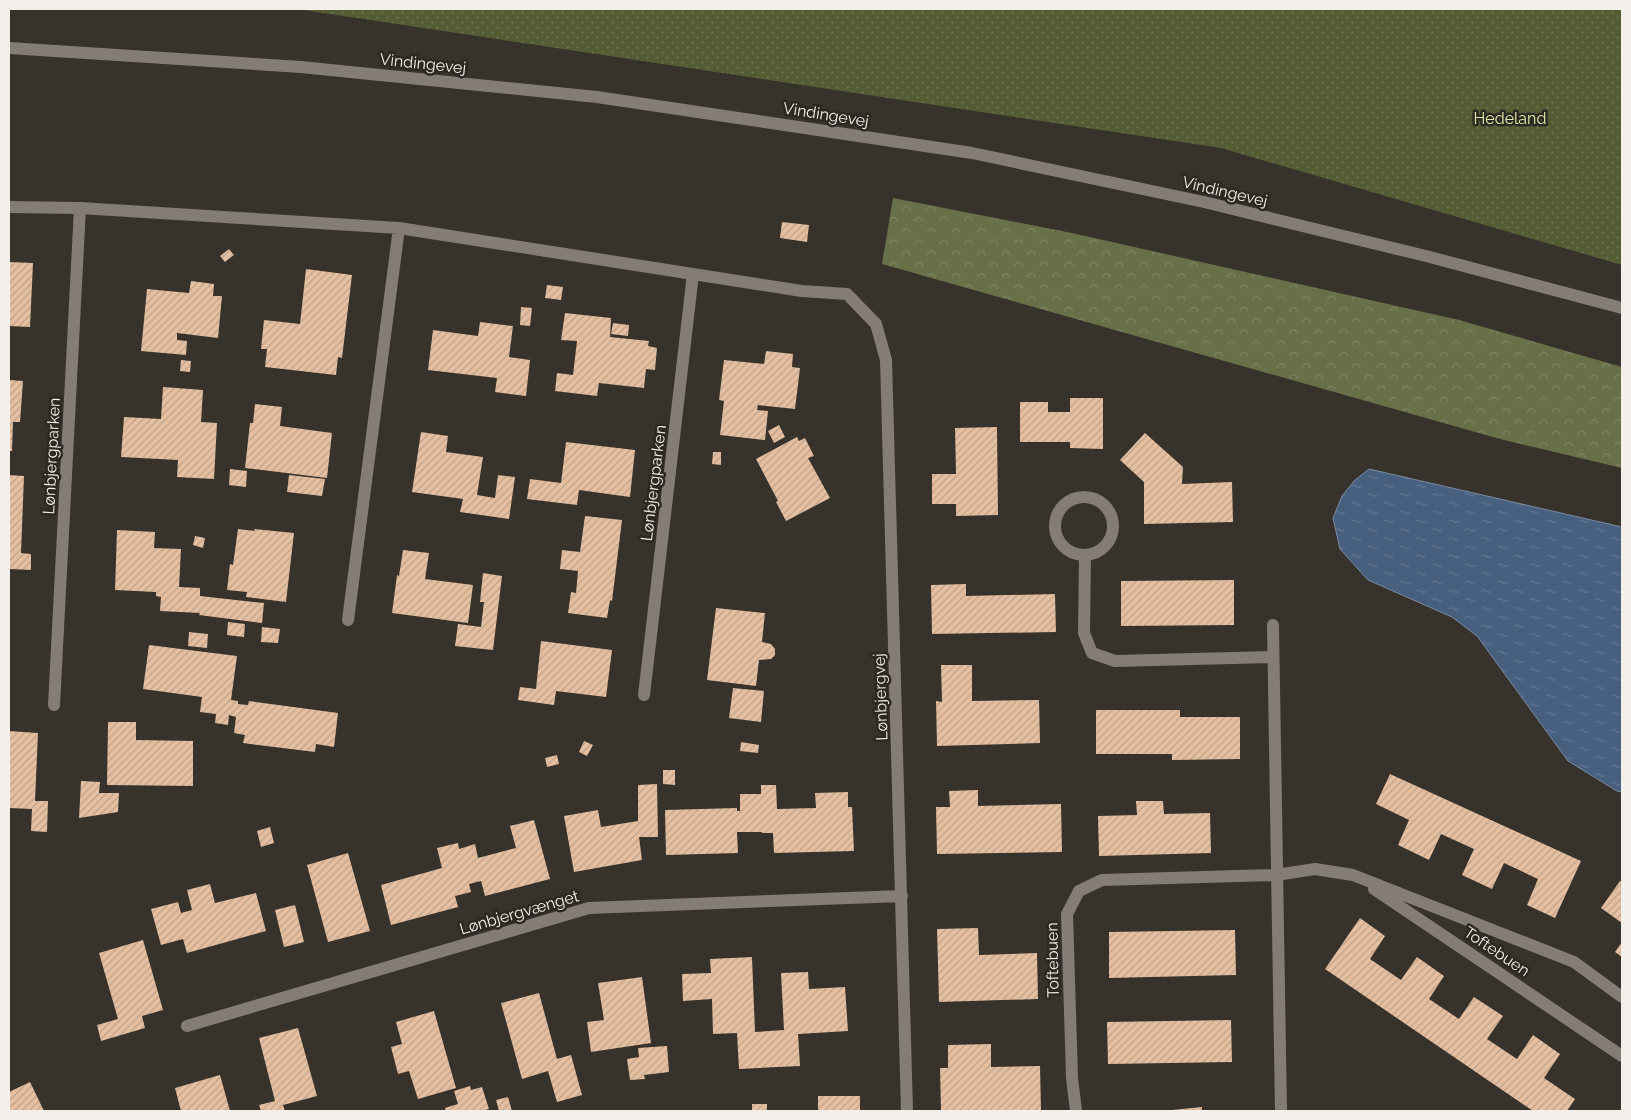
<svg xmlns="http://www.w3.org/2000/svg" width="1631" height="1120" viewBox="0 0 1631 1120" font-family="Raleway,sans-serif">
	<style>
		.grass { fill: url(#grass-dots) }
		.forest { fill: url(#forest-crowns) }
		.water { fill: url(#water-ripples); stroke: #7b8ba0 }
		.building { fill: url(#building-hatch) }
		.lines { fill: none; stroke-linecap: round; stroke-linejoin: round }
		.minor { stroke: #837d76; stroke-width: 12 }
		.secondary { stroke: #837d76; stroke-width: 12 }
		.labels { text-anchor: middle; stroke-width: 5; stroke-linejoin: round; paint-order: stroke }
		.street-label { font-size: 16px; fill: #f3efeb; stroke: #2d2822 }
		.park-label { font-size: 16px; fill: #deeda8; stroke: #2d2822 }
	</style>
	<defs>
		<pattern id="grass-dots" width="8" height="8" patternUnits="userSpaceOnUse" patternTransform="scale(1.25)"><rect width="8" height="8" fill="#545c34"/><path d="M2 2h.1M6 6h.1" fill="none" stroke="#6d7452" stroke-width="1.8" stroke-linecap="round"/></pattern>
		<pattern id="forest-crowns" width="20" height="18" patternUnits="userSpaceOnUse" patternTransform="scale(1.25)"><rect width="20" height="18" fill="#687048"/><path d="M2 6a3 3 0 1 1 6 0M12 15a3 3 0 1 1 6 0" fill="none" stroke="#7e8563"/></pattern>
		<pattern id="water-ripples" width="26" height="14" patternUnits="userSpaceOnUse" patternTransform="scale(1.25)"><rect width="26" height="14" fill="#476080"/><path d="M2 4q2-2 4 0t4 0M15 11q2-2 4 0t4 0" fill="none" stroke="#627792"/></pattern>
		<pattern id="building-hatch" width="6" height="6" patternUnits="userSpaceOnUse" patternTransform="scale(1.25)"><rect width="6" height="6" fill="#e5bfa0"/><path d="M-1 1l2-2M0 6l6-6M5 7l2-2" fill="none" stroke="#bea18a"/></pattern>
	</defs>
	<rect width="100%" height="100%" fill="#37322b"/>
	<path class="grass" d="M297,9H1622V265L1221,148Z"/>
	<path class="forest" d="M893,198L1072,233L1459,320L1622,367V468L1500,439L882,264Z"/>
	<path class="water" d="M1369,469L1622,527V792L1617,791L1568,761L1477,636L1452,617L1368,580L1340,549L1333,518L1342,496L1355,480Z"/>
	<path class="building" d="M782,222L809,225L807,242L780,238Z
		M229,249L234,255L225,262L220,256Z
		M9,262L33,263L30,327L9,326Z
		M306,269L352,275L342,358L338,357L336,375L265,367L267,349H261L264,320L300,324Z
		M191,281L214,284L213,296H222L218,338L177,333V340L187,341L186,355L141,351L147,289L189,293Z
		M547,285L563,287L561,300L545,298Z
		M521,307L532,308L530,326L520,325Z
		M565,313L611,318L610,337L649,341L648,346L657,348L655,370L646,369L644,388L599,383L597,396L555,391L557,373L573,375L577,341L561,340Z
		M480,322L513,326L509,357L530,360L526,396L495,392L497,378L428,370L433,330L478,336Z
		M613,323L629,325L628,336L611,334Z
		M766,351L793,354L792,367L800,368L795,409L758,405L757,410L768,411L765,440L720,435L724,401L719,400L724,360L764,364Z
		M181,360L191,361L190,372L180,371Z
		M9,380L23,381L20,422H13L12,451H9Z
		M163,387L203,390L201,422L217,423L214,479L177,477L178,460L121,457L124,417L161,419Z
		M1070,398H1103V449L1070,448V442H1020V402H1048V412H1070Z
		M255,404L282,407L280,426L332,433L327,478L245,468L250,423H253Z
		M779,425L785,437L774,443L768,431Z
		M997,427L998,515L956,516V504H932V474H956L955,428Z
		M421,432L448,436L446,452L483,457L477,495L495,498L498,475L515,477L509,519L460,512L463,499L412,492Z
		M1145,433L1183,467L1182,484L1232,482L1233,522L1144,524V482L1120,460Z
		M797,437L799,441L805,438L814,456L808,458L830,498L786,521L776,502L778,501L756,459Z
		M566,442L635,450L630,497L579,490L577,505L527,499L530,479L561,483Z
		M713,452H721V465L712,464Z
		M230,469L247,471L246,487L229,485Z
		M9,475L24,476L21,553L31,554V570L9,569Z
		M289,475L325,479L322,496L287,492Z
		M585,516L622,520L612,601L610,600L607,618L568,613L571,592L576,593L578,571L560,569L562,550L580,552Z
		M238,529L255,531L254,529L294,533L286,602L246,597L247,592L227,590L230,564L233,565Z
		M117,530L155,532L154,548L181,549L179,587L200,588V596L264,603L262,623L199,615L200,613L160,611L161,597L156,596V592L115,590Z
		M195,536L205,538L203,548L193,545Z
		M403,550L429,553L425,579L473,585L468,623L392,613L397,575L399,576Z
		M483,573L502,576L493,650L455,646L458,624L481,627L484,602H480Z
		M1234,580V625L1121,626V581Z
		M966,584V596L1055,594L1056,632L932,634L931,585Z
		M716,608L765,613L762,642L771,644L775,649V655L771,659L759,660L756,686L707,680Z
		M228,622L245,624L244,637L227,635Z
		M262,627L280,629L278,643L261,642Z
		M189,632L208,634L207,648L188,646Z
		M541,641L612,650L606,697L556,691L554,705L518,700L520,687L536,689Z
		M149,645L237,656L231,700L238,701V704L248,705L249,701L338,713L334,747L316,744L315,752L243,743L245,735L234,733L236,717L229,715L228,725L215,723L216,714L200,712L202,697L143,689Z
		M941,665H972V701L1039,700L1040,743L937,746L936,701L942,702Z
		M733,688L764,691L761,722L729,718Z
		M1096,710H1180V717H1240V759L1172,760V754H1096Z
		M108,722H136V740L193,741V786L107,785Z
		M9,731L38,733L35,801H48L47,832L31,831L32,809L9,808Z
		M584,741L593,745L587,756L579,752Z
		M741,742L759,745L758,753L740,751Z
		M557,755L559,764L547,767L545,758Z
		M663,770H675V785L663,784Z
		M1390,774L1581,861L1555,918L1527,905L1538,879L1504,863L1492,889L1462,875L1474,849L1441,834L1429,860L1398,845L1409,820L1376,804Z
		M81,781L100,782L99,793H119L118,812L79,818Z
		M657,784L658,837H639L642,860L574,872L564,816L598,810L601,827L638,821V785Z
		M761,785H776L777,809L816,808L815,793L848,792V807H852L854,851L774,853L773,833H762V832H737L738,853L666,855L665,810L737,808V811H740V794H761Z
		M978,790V806L1061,804L1062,852L937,854L936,807H950L949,791Z
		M1136,801H1163L1164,814L1210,813L1211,853L1099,856L1098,816L1137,815Z
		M534,820L550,879L485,896L481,881L469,884L471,892L455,896L458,907L391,925L381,885L442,868L437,848L458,843L459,849L475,844L478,858L516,848L510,826Z
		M270,827L274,843L261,847L257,831Z
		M348,853L370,931L328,942L307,865Z
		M1620,881L1622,882V923L1601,908Z
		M210,884L215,903L256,893L266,931L187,953L183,939L161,945L151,909L178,902L181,913L192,910L187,890Z
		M295,905L304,942L284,947L275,910Z
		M1360,918L1385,936L1370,959L1401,980L1417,957L1444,976L1429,999L1459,1019L1474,997L1503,1016L1487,1039L1517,1059L1533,1035L1560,1054L1544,1078L1575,1099L1567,1111H1533L1325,969Z
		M978,928L979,955L1037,953L1038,999L939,1002L937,929Z
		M1235,930L1236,975L1109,978V932Z
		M143,940L163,1010L142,1016L145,1028L101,1041L97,1025L118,1019L99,953Z
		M1622,942V957L1615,952Z
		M752,957L755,1032L784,1030L781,973L808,972L809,989L845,987L848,1031L798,1034L800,1066L739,1069L737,1033L713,1034L712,999L683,1001L682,974L711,973L710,959Z
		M642,977L651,1043L591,1052L587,1022L604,1020L598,983Z
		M539,993L557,1059L571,1055L582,1095L557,1102L548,1071L522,1079L501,1003Z
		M434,1011L456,1088L418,1099L409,1071L398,1074L391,1047L402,1044L396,1022Z
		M1231,1020L1232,1062L1108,1064L1107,1022Z
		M298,1028L317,1096L283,1105L285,1111H261L259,1105L275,1101L259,1038Z
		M991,1044V1067L1040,1066L1041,1111H941L940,1068H948V1045Z
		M667,1046L669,1072L644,1075L645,1079L630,1080L627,1059L639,1057L638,1048Z
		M220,1075L230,1111H181L175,1088Z
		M30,1082L44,1111H9V1092Z
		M470,1086L471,1090L482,1087L489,1109L481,1111H446L445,1108L458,1104L454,1091Z
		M818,1096H860V1111H818Z
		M508,1097L512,1111H499L496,1100Z
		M752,1104H767V1111H752Z
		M1202,1107V1111H1172V1110Z"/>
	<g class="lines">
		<path class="minor" d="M9,207L80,208L399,228L802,291L847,294L876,324L886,360L907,1111
			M1055 526a29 29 0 1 1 58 0a29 29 0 1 1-58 0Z
			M1085,555L1084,633L1092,653L1115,661L1273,657
			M348,620L399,228
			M1273,625L1281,1111
			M644,695L693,274
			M54,705L80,208
			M1374,889L1622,1056
			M187,1026L589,908L902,896
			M1076,1111L1072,1078L1067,914L1079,891L1102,880L1276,875L1315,869L1353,875L1574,962L1622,997"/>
		<path class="secondary" d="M9,48L301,67L597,97L972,153L1204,202L1426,256L1622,308"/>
	</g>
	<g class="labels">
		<g class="street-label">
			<text transform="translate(423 63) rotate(6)" y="6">Vindingevej</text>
			<text transform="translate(826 114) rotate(9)" y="6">Vindingevej</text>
			<text transform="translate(1225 191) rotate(13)" y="6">Vindingevej</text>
			<text transform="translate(51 456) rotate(-87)" y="6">Lønbjergparken</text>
			<text transform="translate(653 483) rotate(-83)" y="6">Lønbjergparken</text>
			<text transform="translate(880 697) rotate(-92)" y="6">Lønbjergvej</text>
			<text transform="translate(519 912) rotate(-16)" y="6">Lønbjergvænget</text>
			<text transform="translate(1497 951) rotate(34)" y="6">Toftebuen</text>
			<text transform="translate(1052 960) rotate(-91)" y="6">Toftebuen</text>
		</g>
		<g class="park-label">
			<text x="1510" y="124">Hedeland</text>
		</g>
	</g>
	<rect width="1631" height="1120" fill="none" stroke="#f3efeb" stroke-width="20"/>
</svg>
